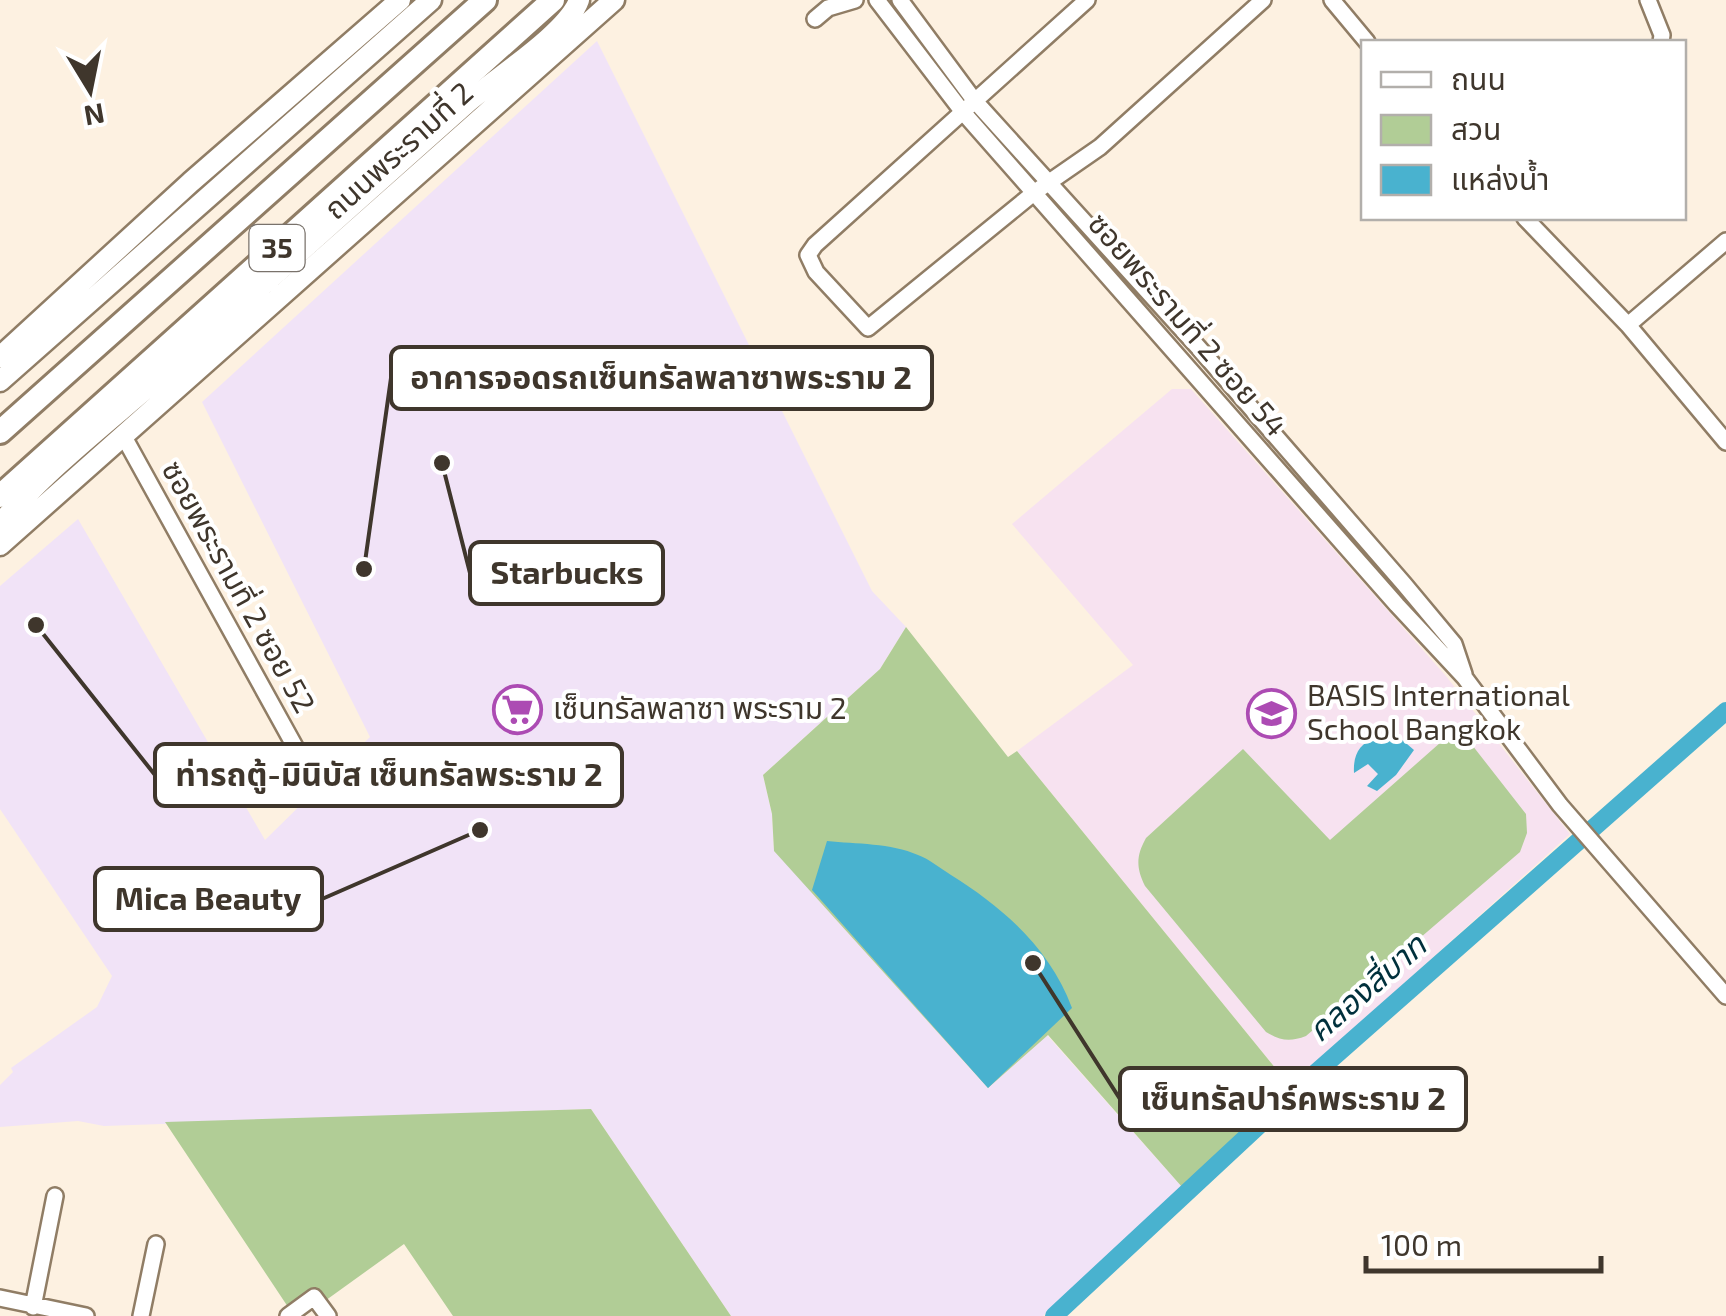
<svg xmlns="http://www.w3.org/2000/svg" width="1726" height="1316" viewBox="0 0 1726 1316" font-family="'Exo 2','Noto Sans Thai',sans-serif">
	<style>
		.commercial { fill: #f1e3f7 }
		.education { fill: #f7e2f0 }
		.green { fill: #b1cd96 }
		.water { fill: #49b2cf }
		.lines { fill: none; stroke-linecap: round; stroke-linejoin: round }
		.canal { stroke: #49b2cf; stroke-width: 18 }
		.minor-casing { stroke: #907d65; stroke-width: 20 }
		.major-casing { stroke: #907d65; stroke-width: 25 }
		.highway-casing { stroke: #907d65; stroke-width: 28 }
		.minor { stroke: #fff; stroke-width: 15 }
		.major { stroke: #fff; stroke-width: 20 }
		.highway { stroke: #fff; stroke-width: 22 }
		.labels { text-anchor: middle; stroke-width: 8; stroke-linejoin: round; paint-order: stroke }
		.shield { fill: #fff; stroke: #79726b; stroke-width: 2.5 }
		.shield-label { font-size: 28px; font-weight: bold; fill: #3f362c }
		.street-label { font-size: 30px; fill: #3f362c; stroke: #fff }
		.poi-label { font-size: 30px; fill: #3f362c; stroke: #fff; text-anchor: start }
		.water-label { font-size: 32px; font-style: italic; fill: #00303c; stroke: #fff }
		.leader { fill: none; stroke: #3f362c; stroke-width: 4 }
		.callout-dot { fill: #3f362c; stroke: #fff; stroke-width: 4 }
		.callout { fill: #fff; stroke: #3f362c; stroke-width: 4 }
		.callout-label { font-size: 32px; text-anchor: middle; font-weight: bold; fill: #3f362c }
	</style>
	<rect width="100%" height="100%" fill="#fdf1e1"/>
	<path class="commercial" d="M597,41L872,591L906,627L880,669L763,775L772,814L774,851L812,890L1047,1035L1182,1187L1043,1316H731L591,1109L104,1126L78,1121L0,1127V1085L13,1072L11,1068L97,1007L112,976L0,809V586L78,519L265,840L370,737L202,402Z"/>
	<path class="education" d="M1172,389H1191L1446,676L1570,834L1290,1086L1017,751L1133,665L1012,524Z"/>
	<path class="green" d="M906,627L1008,757L1017,751L1290,1086L1182,1187L1048,1035L988,1088L774,851L772,814L763,775L880,669Z
		M1458,727L1526,814L1527,833L1520,852L1306,1036C1290,1042 1281,1041 1266,1032L1145,886C1136,868 1136,856 1146,838L1243,749L1330,840Z
		M591,1109L731,1316H453L404,1244L304,1316H294L165,1122Z"/>
	<path class="water" d="M1376,737L1400,738L1414,750L1396,775L1377,791L1367,786L1378,774L1368,764L1354,773C1353,755 1359,744 1376,737Z
		M827,841C856,844 891,843 918,855C929,859 940,868 951,875C1004,908 1050,949 1072,1008L988,1088L812,890Z"/>
	<g class="lines">
		<path class="canal" d="M1054,1316L1311,1077L1726,711"/>
		<defs>
			<path id="minor" d="M877,0L962,111L1397,605L1465,678L1560,805L1726,996
				M900,0L974,100L1198,347L1404,584L1454,644L1464,674
				M1087,0L815,245L808,255L816,272L868,328L1035,192L1100,147L1263,0
				M1332,0L1367,42
				M1648,0L1662,35L1661,42
				M815,19L828,8L855,0
				M1525,218L1628,325L1726,442
				M1628,325L1726,241
				M124,437L304,763
				M0,1298L86,1316
				M33,1307L55,1196
				M141,1316L156,1244
				M288,1316L314,1297L328,1316"/>
			<path id="major" d="M0,357L191,182L400,0
				M0,381L431,0
				M0,524C47,469 107,423 162,375C264,284 366,193 468,102C497,77 568,32 579,0
				M0,545L614,0"/>
			<path id="highway" d="M0,432L485,0
				M0,496L553,0"/>
		</defs>
		<use href="#minor" class="minor-casing"/>
		<use href="#major" class="major-casing"/>
		<use href="#highway" class="highway-casing"/>
		<use href="#minor" class="minor"/>
		<use href="#major" class="major"/>
		<use href="#highway" class="highway"/>
	</g>
	<defs>
		<symbol id="supermarket-ring" viewBox="-11 -11 22 22"><circle r="9.5" fill="#fff" stroke="#ac4bb3" stroke-width="1.5"/><path d="M-6-5.5h2.5l.6 2H6L4.5 2H-2.5L-4.4-4H-6ZM-1.5 3.2a1.3 1.3 0 1 0 .1 0ZM3 3.2a1.3 1.3 0 1 0 .1 0Z" fill="#ac4bb3"/></symbol>
		<symbol id="school-ring" viewBox="-11 -11 22 22"><circle r="9.5" fill="#fff" stroke="#ac4bb3" stroke-width="1.5"/><path d="M0-5L7-2L0 1L-7-2ZM-4 1L0 2.5L4 1V4Q0 6-4 4Z" fill="#ac4bb3"/></symbol>
	</defs>
	<g fill-rule="evenodd">
		<use href="#supermarket-ring" x="490" y="682" width="55" height="55"/>
		<use href="#school-ring" x="1244" y="686" width="55" height="55"/>
	</g>
	<g class="labels">
		<rect class="shield" x="249.5" y="225" width="55" height="46" rx="8"/>
		<g class="shield-label">
			<text x="277" y="258">35</text>
		</g>
		<g class="street-label">
			<text transform="translate(399 151) rotate(-42)" y="10">ถนนพระรามที่ 2</text>
			<text transform="translate(1187 325) rotate(49)" y="10">ซอยพระรามที่ 2 ซอย 54</text>
			<text transform="translate(238 587) rotate(61)" y="10">ซอยพระรามที่ 2 ซอย 52</text>
		</g>
		<g class="poi-label">
			<text x="1307" y="706">BASIS International<tspan x="1307" dy="34">School Bangkok</tspan></text>
			<text x="553" y="719">เซ็นทรัลพลาซา พระราม 2</text>
		</g>
		<g class="water-label">
			<text transform="translate(1367 988) rotate(-41)" y="11">คลองสี่บาท</text>
		</g>
	</g>
	<path class="leader" d="M364 569L391 378M442 463L470 573M36 625L155 775M480 830L322 899M1033 963L1120 1099"/>
	<g class="callout-dot">
		<circle cx="364" cy="569" r="10"/>
		<circle cx="442" cy="463" r="10"/>
		<circle cx="36" cy="625" r="10"/>
		<circle cx="480" cy="830" r="10"/>
		<circle cx="1033" cy="963" r="10"/>
	</g>
	<g class="callout">
		<rect x="391" y="347" width="541" height="62" rx="10"/>
		<rect x="470" y="542" width="193" height="62" rx="10"/>
		<rect x="155" y="744" width="467" height="62" rx="10"/>
		<rect x="95" y="868" width="227" height="62" rx="10"/>
		<rect x="1120" y="1068" width="346" height="62" rx="10"/>
	</g>
	<g class="callout-label">
		<text x="661" y="389">อาคารจอดรถเซ็นทรัลพลาซาพระราม 2</text>
		<text x="567" y="584">Starbucks</text>
		<text x="389" y="786">ท่ารถตู้-มินิบัส เซ็นทรัลพระราม 2</text>
		<text x="208" y="910">Mica Beauty</text>
		<text x="1293" y="1110">เซ็นทรัลปาร์คพระราม 2</text>
	</g>
	<rect x="1361" y="40" width="325" height="180" fill="#ffffff" stroke="#b2afab" stroke-width="2.5"/>
	<rect x="1381" y="72" width="50" height="15" fill="#ffffff" stroke="#b2afab" stroke-width="2.5"/>
	<text x="1451" y="90" font-size="30" fill="#3f362c">ถนน</text>
	<rect x="1381" y="115" width="50" height="30" fill="#b1cd96" stroke="#b2afab" stroke-width="2.5"/>
	<text x="1451" y="140" font-size="30" fill="#3f362c">สวน</text>
	<rect x="1381" y="165" width="50" height="30" fill="#49b2cf" stroke="#b2afab" stroke-width="2.5"/>
	<text x="1451" y="190" font-size="30" fill="#3f362c">แหล่งน้ำ</text>
	<g transform="translate(90 90) rotate(170)" stroke="#ffffff" stroke-width="8" paint-order="stroke">
	<path d="M0-8L18 38L0 25L-18 38Z" fill="#3f362c"/>
	<text y="-15" font-size="28" font-weight="bold" text-anchor="middle" fill="#3f362c">N</text>
	</g>
	<path d="M1366 1256v15h235v-15" fill="none" stroke="#3f362c" stroke-width="5"/>
	<text x="1381" y="1256" font-size="30" fill="#3f362c" stroke="#ffffff" stroke-width="8" paint-order="stroke">100 m</text>
</svg>
